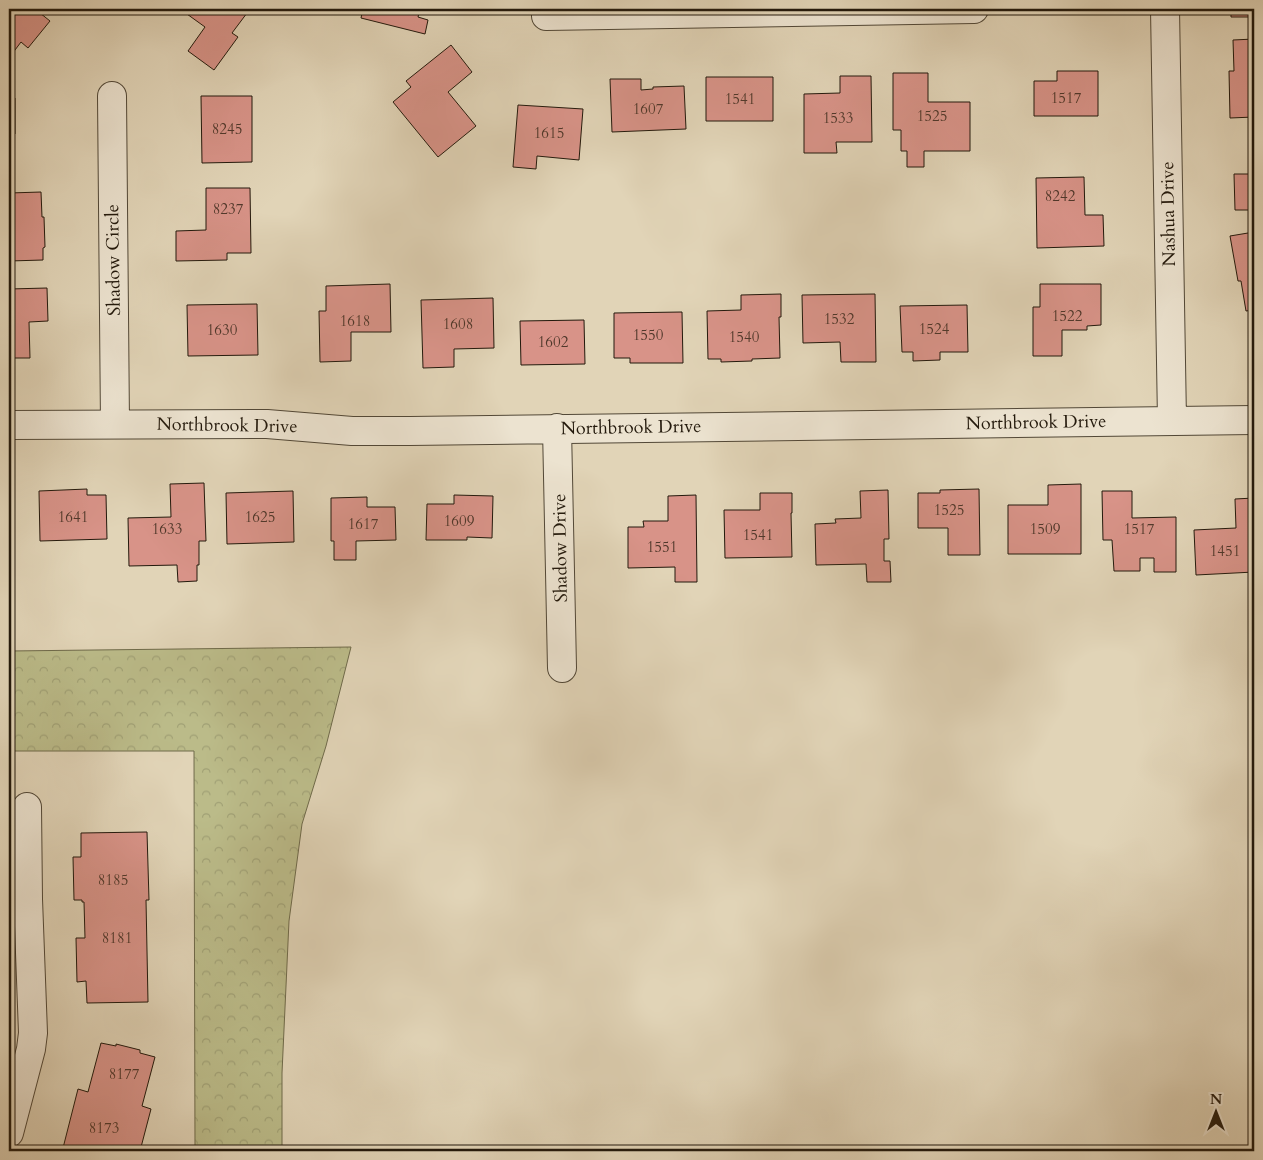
<svg xmlns="http://www.w3.org/2000/svg" width="1263" height="1160" viewBox="0 0 1263 1160" font-family="Cardo,serif">
	<style>
		.forest { fill: url(#forest-crowns); stroke: #6f6a4a }
		.building { fill: #d89388; stroke: #23190c }
		.lines { fill: none; stroke-linecap: round; stroke-linejoin: round }
		.minor-casing { stroke: #524837; stroke-width: 30 }
		.minor { stroke: #ece3d0; stroke-width: 28 }
		.labels { text-anchor: middle; stroke-width: 4; stroke-linejoin: round; paint-order: stroke }
		.number-label { font-size: 15px; fill: #50382b }
		.street-label { font-size: 18px; fill: #23190c; stroke: #ece3d0 }
	</style>
	<defs>
		<pattern id="forest-crowns" width="20" height="18" patternUnits="userSpaceOnUse" patternTransform="scale(1.25)"><rect width="20" height="18" fill="#bbbb89"/><path d="M2 6a3 3 0 1 1 6 0M12 15a3 3 0 1 1 6 0" fill="none" stroke="#a0a075"/></pattern>
	</defs>
	<rect width="100%" height="100%" fill="#e1d4b7"/>
	<filter id="stains"><feTurbulence type="fractalNoise" baseFrequency=".004" numOctaves="4"/><feColorMatrix values="0 0 0 0 .2 0 0 0 0 .09 0 0 0 0 .02 0 0 0 .5 -.17"/></filter>
	<radialGradient id="worn" r=".72"><stop offset=".6" stop-color="#630" stop-opacity="0"/><stop offset="1" stop-color="#630" stop-opacity=".3"/></radialGradient>
	<path class="forest" d="M351,647L326,746L302,824L289,921L282,1073V1151H195L194,751H9V651Z"/>
	<path class="building" d="M9,9H35L50,21L28,48L21,42L9,58Z
		M180,9H250L232,33L238,37L214,70L188,51L205,27Z
		M363,9H420L418,17L428,20L425,34L361,18Z
		M1231,9H1254V17H1231Z
		M1254,39V117L1230,118L1229,71H1234L1233,40Z
		M451,45L472,72L448,92L476,126L438,157L393,102L411,87L406,81Z
		M1057,71H1098V116H1034V81H1057Z
		M893,73H928V102H970V151H924V167H907V151H901V130H893Z
		M840,76H871L872,142H836L837,153H804V94L840,93Z
		M706,77H773V121H706Z
		M610,79H641V90L653,89V87L684,86L686,129L612,132Z
		M201,96H252V162L202,163Z
		M9,98H15V134H9Z
		M518,105L583,109L579,160L537,156L536,169L513,167Z
		M1234,174H1254V210H1235Z
		M1084,177L1085,215H1103L1104,246L1037,248L1036,178Z
		M206,188H250L251,253H227V260L176,261V231L206,230Z
		M41,192L42,217H44L45,247L43,248V260L9,261V193Z
		M1254,232V317L1253,310L1246,311L1241,281H1238L1230,236Z
		M390,284L391,332H351V361L320,362L319,311H326V286Z
		M1040,284H1101V325L1087,326V330H1062V356H1033V307H1040Z
		M47,288L48,321L29,322L30,358H9V289Z
		M781,294V317H779L780,358L752,359V361L721,362V359H708L707,311L741,310V295Z
		M875,294L876,362H841L840,342L803,343L802,295Z
		M493,298L494,348L454,349V367L423,368L421,300Z
		M257,304L258,355L188,356L187,305Z
		M967,305L968,352H940V360L913,361V352H902L900,306Z
		M682,312L683,363H630V358H614V313Z
		M584,320L585,364L521,365L520,321Z
		M204,483L206,541H199V565H197V581L178,582L177,565L129,566L128,518L171,517L170,484Z
		M1081,484V554H1008V505H1048V485Z
		M87,489V495H106L107,539L40,541L39,491Z
		M979,489L980,555H948V528H918V493H940V490Z
		M888,490L889,539H884V561H890L891,582H867L866,564L816,565L815,524L836,523L835,519L861,518L860,491Z
		M293,491L294,542L227,544L226,493Z
		M1102,491H1132V518L1176,517V572H1154V558H1140V571H1114L1112,540H1103Z
		M760,493H792V513H791L792,557L725,558L724,510H760Z
		M9,495H12L13,534H9Z
		M454,495L493,496L492,538L467,537V540H426L427,504H454Z
		M696,495L697,582H675V567L628,568V527H644L643,521H668V496Z
		M367,497V507H395L396,540L356,541V560H334V541H331V498Z
		M1254,498V572L1196,575L1194,530L1236,528L1235,499Z
		M147,832L149,900H146L148,1002L87,1003L86,981L77,982L76,938H85L84,902H82V900H74L73,857H81V833Z
		M101,1043L116,1046V1044L140,1050V1053L155,1057L142,1106L151,1109L140,1151H72L63,1148L78,1089L88,1092Z"/>
	<g class="lines">
		<defs>
			<path id="minor" d="M1165,9L1172,420
				M546,16L974,9
				M112,96L115,424
				M9,425L267,424L352,431H410L1254,420
				M557,428L562,668
				M9,1133L31,1049L33,1033L28,899L27,807"/>
		</defs>
		<use href="#minor" class="minor-casing"/>
		<use href="#minor" class="minor"/>
	</g>
	<g class="labels">
		<g class="number-label">
			<text x="1066" y="103">1517</text>
			<text x="740" y="104">1541</text>
			<text x="648" y="114">1607</text>
			<text x="932" y="121">1525</text>
			<text x="838" y="123">1533</text>
			<text x="227" y="134">8245</text>
			<text x="549" y="138">1615</text>
			<text x="1060" y="201">8242</text>
			<text x="228" y="214">8237</text>
			<text x="1067" y="321">1522</text>
			<text x="839" y="324">1532</text>
			<text x="355" y="326">1618</text>
			<text x="458" y="329">1608</text>
			<text x="934" y="334">1524</text>
			<text x="222" y="335">1630</text>
			<text x="648" y="340">1550</text>
			<text x="744" y="342">1540</text>
			<text x="553" y="347">1602</text>
			<text x="949" y="515">1525</text>
			<text x="73" y="522">1641</text>
			<text x="260" y="522">1625</text>
			<text x="459" y="526">1609</text>
			<text x="363" y="529">1617</text>
			<text x="167" y="534">1633</text>
			<text x="1045" y="534">1509</text>
			<text x="1139" y="534">1517</text>
			<text x="758" y="540">1541</text>
			<text x="662" y="552">1551</text>
			<text x="1225" y="556">1451</text>
			<text x="113" y="885">8185</text>
			<text x="117" y="943">8181</text>
			<text x="124" y="1079">8177</text>
			<text x="104" y="1133">8173</text>
		</g>
		<g class="street-label">
			<text transform="translate(1168 214) rotate(-91)" y="6">Nashua Drive</text>
			<text transform="translate(113 260) rotate(-91)" y="6">Shadow Circle</text>
			<text transform="translate(1036 422) rotate(-1)" y="6">Northbrook Drive</text>
			<text transform="translate(227 425) rotate(1)" y="6">Northbrook Drive</text>
			<text transform="translate(631 427) rotate(-1)" y="6">Northbrook Drive</text>
			<text transform="translate(560 548) rotate(-91)" y="6">Shadow Drive</text>
		</g>
	</g>
	<rect width="1263" height="1160" fill="none" stroke="#e1d4b7" stroke-width="30"/>
	<rect x="10" y="10" width="1243" height="1140" fill="none" stroke="#23190c" stroke-width="2.5"/>
	<rect x="15" y="15" width="1233" height="1130" fill="none" stroke="#23190c"/>
	<g transform="translate(1216 1112)" stroke="#ece3d0" stroke-width="4" paint-order="stroke">
	<path d="M0-4L9 19L0 12L-9 19Z" fill="#23190c"/>
	<text y="-8" font-size="14" font-weight="bold" text-anchor="middle" fill="#23190c">N</text>
	</g>
	<rect width="100%" height="100%" filter="url(#stains)"/>
	<rect width="100%" height="100%" fill="url(#worn)"/>
</svg>
